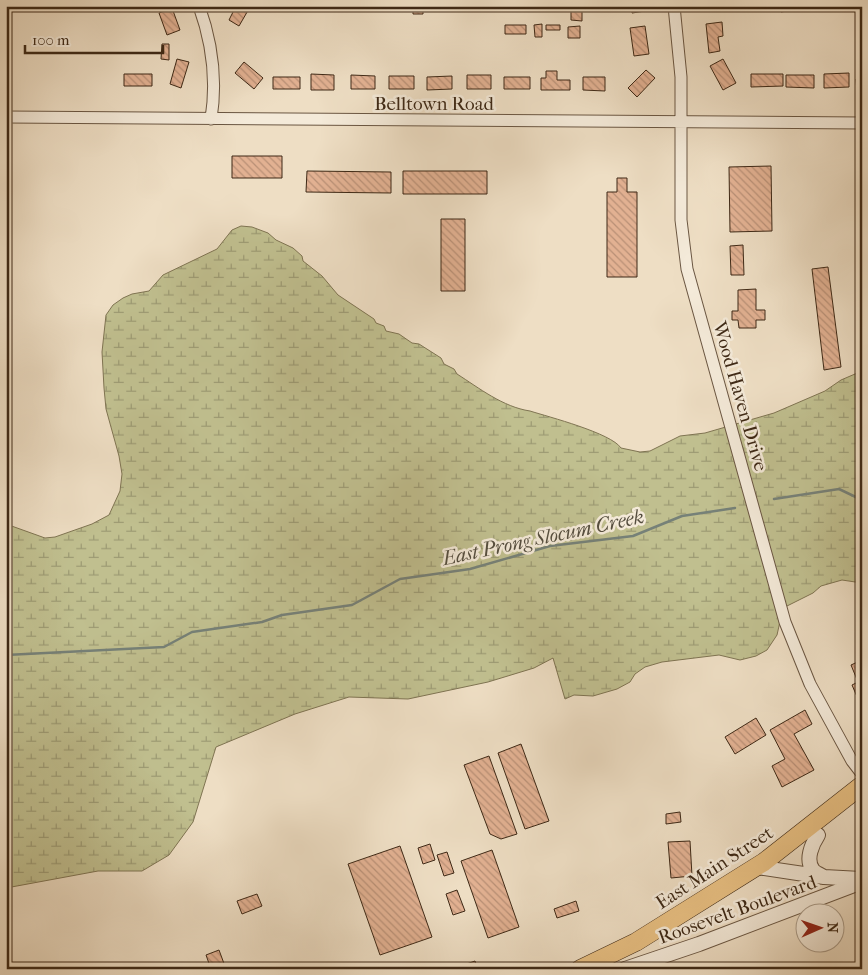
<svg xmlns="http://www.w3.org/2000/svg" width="868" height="975" viewBox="0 0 868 975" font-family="'IM FELL French Canon',serif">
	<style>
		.wetland { fill: url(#wetland-marsh); stroke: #7f7452 }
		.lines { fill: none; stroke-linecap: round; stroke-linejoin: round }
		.stream { stroke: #768178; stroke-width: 2.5 }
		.building { fill: url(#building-back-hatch); stroke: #3e2916 }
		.minor-casing { stroke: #6a5642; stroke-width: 13 }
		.tertiary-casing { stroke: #6a5642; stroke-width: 16 }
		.primary-casing { stroke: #3e2916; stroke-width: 19 }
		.minor { stroke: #f4ead9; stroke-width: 11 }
		.tertiary { stroke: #f4ead9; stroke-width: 14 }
		.primary { stroke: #e7bf82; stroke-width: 18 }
		.labels { text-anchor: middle; stroke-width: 5; stroke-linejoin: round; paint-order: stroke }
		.street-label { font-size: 19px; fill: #3e2916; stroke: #f4ead9 }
		.water-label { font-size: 20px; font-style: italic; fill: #554e3f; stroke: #f4ead9 }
	</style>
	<defs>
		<pattern id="wetland-marsh" width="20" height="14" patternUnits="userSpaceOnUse" patternTransform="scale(1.25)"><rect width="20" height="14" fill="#c0bf8f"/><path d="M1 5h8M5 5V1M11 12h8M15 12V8" fill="none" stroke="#9d9b74"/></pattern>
		<pattern id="building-back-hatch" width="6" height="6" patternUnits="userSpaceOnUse" patternTransform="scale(1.25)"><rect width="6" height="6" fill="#e2b192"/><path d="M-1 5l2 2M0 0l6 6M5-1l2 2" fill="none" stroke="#b99076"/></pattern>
	</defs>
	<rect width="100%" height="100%" fill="#eedec4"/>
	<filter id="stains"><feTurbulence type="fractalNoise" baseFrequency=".004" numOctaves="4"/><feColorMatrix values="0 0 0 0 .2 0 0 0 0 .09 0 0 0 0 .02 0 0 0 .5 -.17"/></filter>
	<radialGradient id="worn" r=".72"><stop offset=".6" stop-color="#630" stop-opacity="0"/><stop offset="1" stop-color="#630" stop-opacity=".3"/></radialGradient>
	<path class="wetland" d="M241,226L252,227L268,233L276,240L293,248L302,256L303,261L322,276L338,295L374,319L376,323L384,326L386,331L399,334L412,343L419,344L441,358L444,364L454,369L457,374C479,388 503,407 530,411C549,417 611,433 621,448L640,452L650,451L680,436L705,433L774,413L825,391L841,380L862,371V583L842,580L821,586L813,593L783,608L777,635L767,650L756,656L740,660L719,655L662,662L645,667L635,674L630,682L617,689L593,696L574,695L565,699L553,658L534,668L488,682L408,699L349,697L295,714L216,747L193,822L169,855L142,871H98L6,888V524L45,538L55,537L92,524L109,515L120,491L122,474L119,456L106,409L104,388L102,352L106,315L113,305L123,298L132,294L149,291L163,275L217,249L232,230Z"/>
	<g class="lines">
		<path class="stream" d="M774,499L839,489L862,500
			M6,655L164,647L192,632L262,622L282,615L352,605L400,579L470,569L550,546L633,536L682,516L735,508"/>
	</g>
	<path class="building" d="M236,6L250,7L239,26L229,20Z
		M397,6H423V14H413V9H397Z
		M571,6H599V8L582,7V21L571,20Z
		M632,6H644L645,11L632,13Z
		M780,6H803L804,8L781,12Z
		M172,8L180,30L167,35L159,13Z
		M722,22L723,36L718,37L720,51L709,53L706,24Z
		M542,24V37H535L534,25Z
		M505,25H526V34H505Z
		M546,25H560V30H546Z
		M580,26V38H568V27Z
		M645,26L649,54L634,56L630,28Z
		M162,44H169V60L161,59Z
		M177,59L189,62L181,88L170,84Z
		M723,59L736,83L723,90L710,66Z
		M244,62L263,78L254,89L235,73Z
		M646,70L655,78L637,97L628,88Z
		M546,71H557V80H570V90H541V78H546Z
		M849,73V87L824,88V74Z
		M124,74H152V86H124Z
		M311,74L334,75V90H311Z
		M751,74H783V86L751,87Z
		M351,75L375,76V89H351Z
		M467,75H491V89H467Z
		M786,75H814V88L786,87Z
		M389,76H414V89H389Z
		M452,76V89L427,90V77Z
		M273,77H300V89H273Z
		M504,77H530V89H504Z
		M583,77H605V91L583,90Z
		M856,79H862V92H857Z
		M232,156H282V178H232Z
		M771,166L772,231L730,232L729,167Z
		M307,171L391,172V193L306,192Z
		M403,171H487V194H403Z
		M617,178H627V192H637V277H607V192H617Z
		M441,219H465V291H441Z
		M743,245L744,275H731L730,246Z
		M828,267L841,367L824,370L812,269Z
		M756,289V310H765V320H756V328H739L738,320H732V311H738V290Z
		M862,660V706H861L852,685L858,682L851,665Z
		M805,710L812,724L794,734L814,770L782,787L772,766L785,759L770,730Z
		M756,718L766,735L735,754L725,737Z
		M521,744L549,821L525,829L498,753Z
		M489,756L517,834L501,839L490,834L464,765Z
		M680,812L681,822L666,824V814Z
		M690,841L692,876L671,878L668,842Z
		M430,844L435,860L423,864L418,848Z
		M400,846L432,937L380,955L348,864Z
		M492,850L519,927L488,938L461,861Z
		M447,852L454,873L444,876L437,855Z
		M457,890L465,911L453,915L446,894Z
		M257,894L262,906L242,914L237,901Z
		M576,901L579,911L557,918L554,909Z
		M219,950L226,969H211L206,955Z
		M475,961L478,969H459L458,967Z"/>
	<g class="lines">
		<defs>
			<path id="minor" d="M199,6C212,42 217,81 211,119
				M674,6L681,77V220L687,269L785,622L810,684L852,761L862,774
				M6,117L862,123"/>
			<path id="tertiary" d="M818,835C812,844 805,860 813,870C815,873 821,875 824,877
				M757,867L824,877L861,879
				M625,969L699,944L862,882"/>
			<path id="primary" d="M580,969L636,942L764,862L862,785"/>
		</defs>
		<use href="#minor" class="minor-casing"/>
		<use href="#tertiary" class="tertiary-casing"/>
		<use href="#primary" class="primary-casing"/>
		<use href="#minor" class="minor"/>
		<use href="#tertiary" class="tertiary"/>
		<use href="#primary" class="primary"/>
	</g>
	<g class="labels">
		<g class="street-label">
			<text x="434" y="110">Belltown Road</text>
			<text transform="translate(741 396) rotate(74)" y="7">Wood Haven Drive</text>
			<text transform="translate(714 867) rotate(-33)" y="7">East Main Street</text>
			<text transform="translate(737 909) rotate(-20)" y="7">Roosevelt Boulevard</text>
		</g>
		<g class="water-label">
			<text transform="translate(543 537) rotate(-12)" y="7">East Prong Slocum Creek</text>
		</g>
	</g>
	<rect width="868" height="975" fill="none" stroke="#eedec4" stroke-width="25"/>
	<rect x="8" y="8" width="853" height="960" fill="none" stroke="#3e2916" stroke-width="2.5"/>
	<rect x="12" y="12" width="843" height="950" fill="none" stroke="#3e2916"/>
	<g transform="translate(820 928) rotate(88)"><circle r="24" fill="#f4ead9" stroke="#ab9d8b"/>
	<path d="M0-4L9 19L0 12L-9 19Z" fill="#8f2418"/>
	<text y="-8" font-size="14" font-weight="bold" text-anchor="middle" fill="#3e2916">N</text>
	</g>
	<path d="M25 45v8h138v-8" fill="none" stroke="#3e2916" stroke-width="2.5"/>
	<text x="32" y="45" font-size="15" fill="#3e2916" stroke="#f4ead9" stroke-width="4" paint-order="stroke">100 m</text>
	<rect width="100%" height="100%" filter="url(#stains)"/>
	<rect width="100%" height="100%" fill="url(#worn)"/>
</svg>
